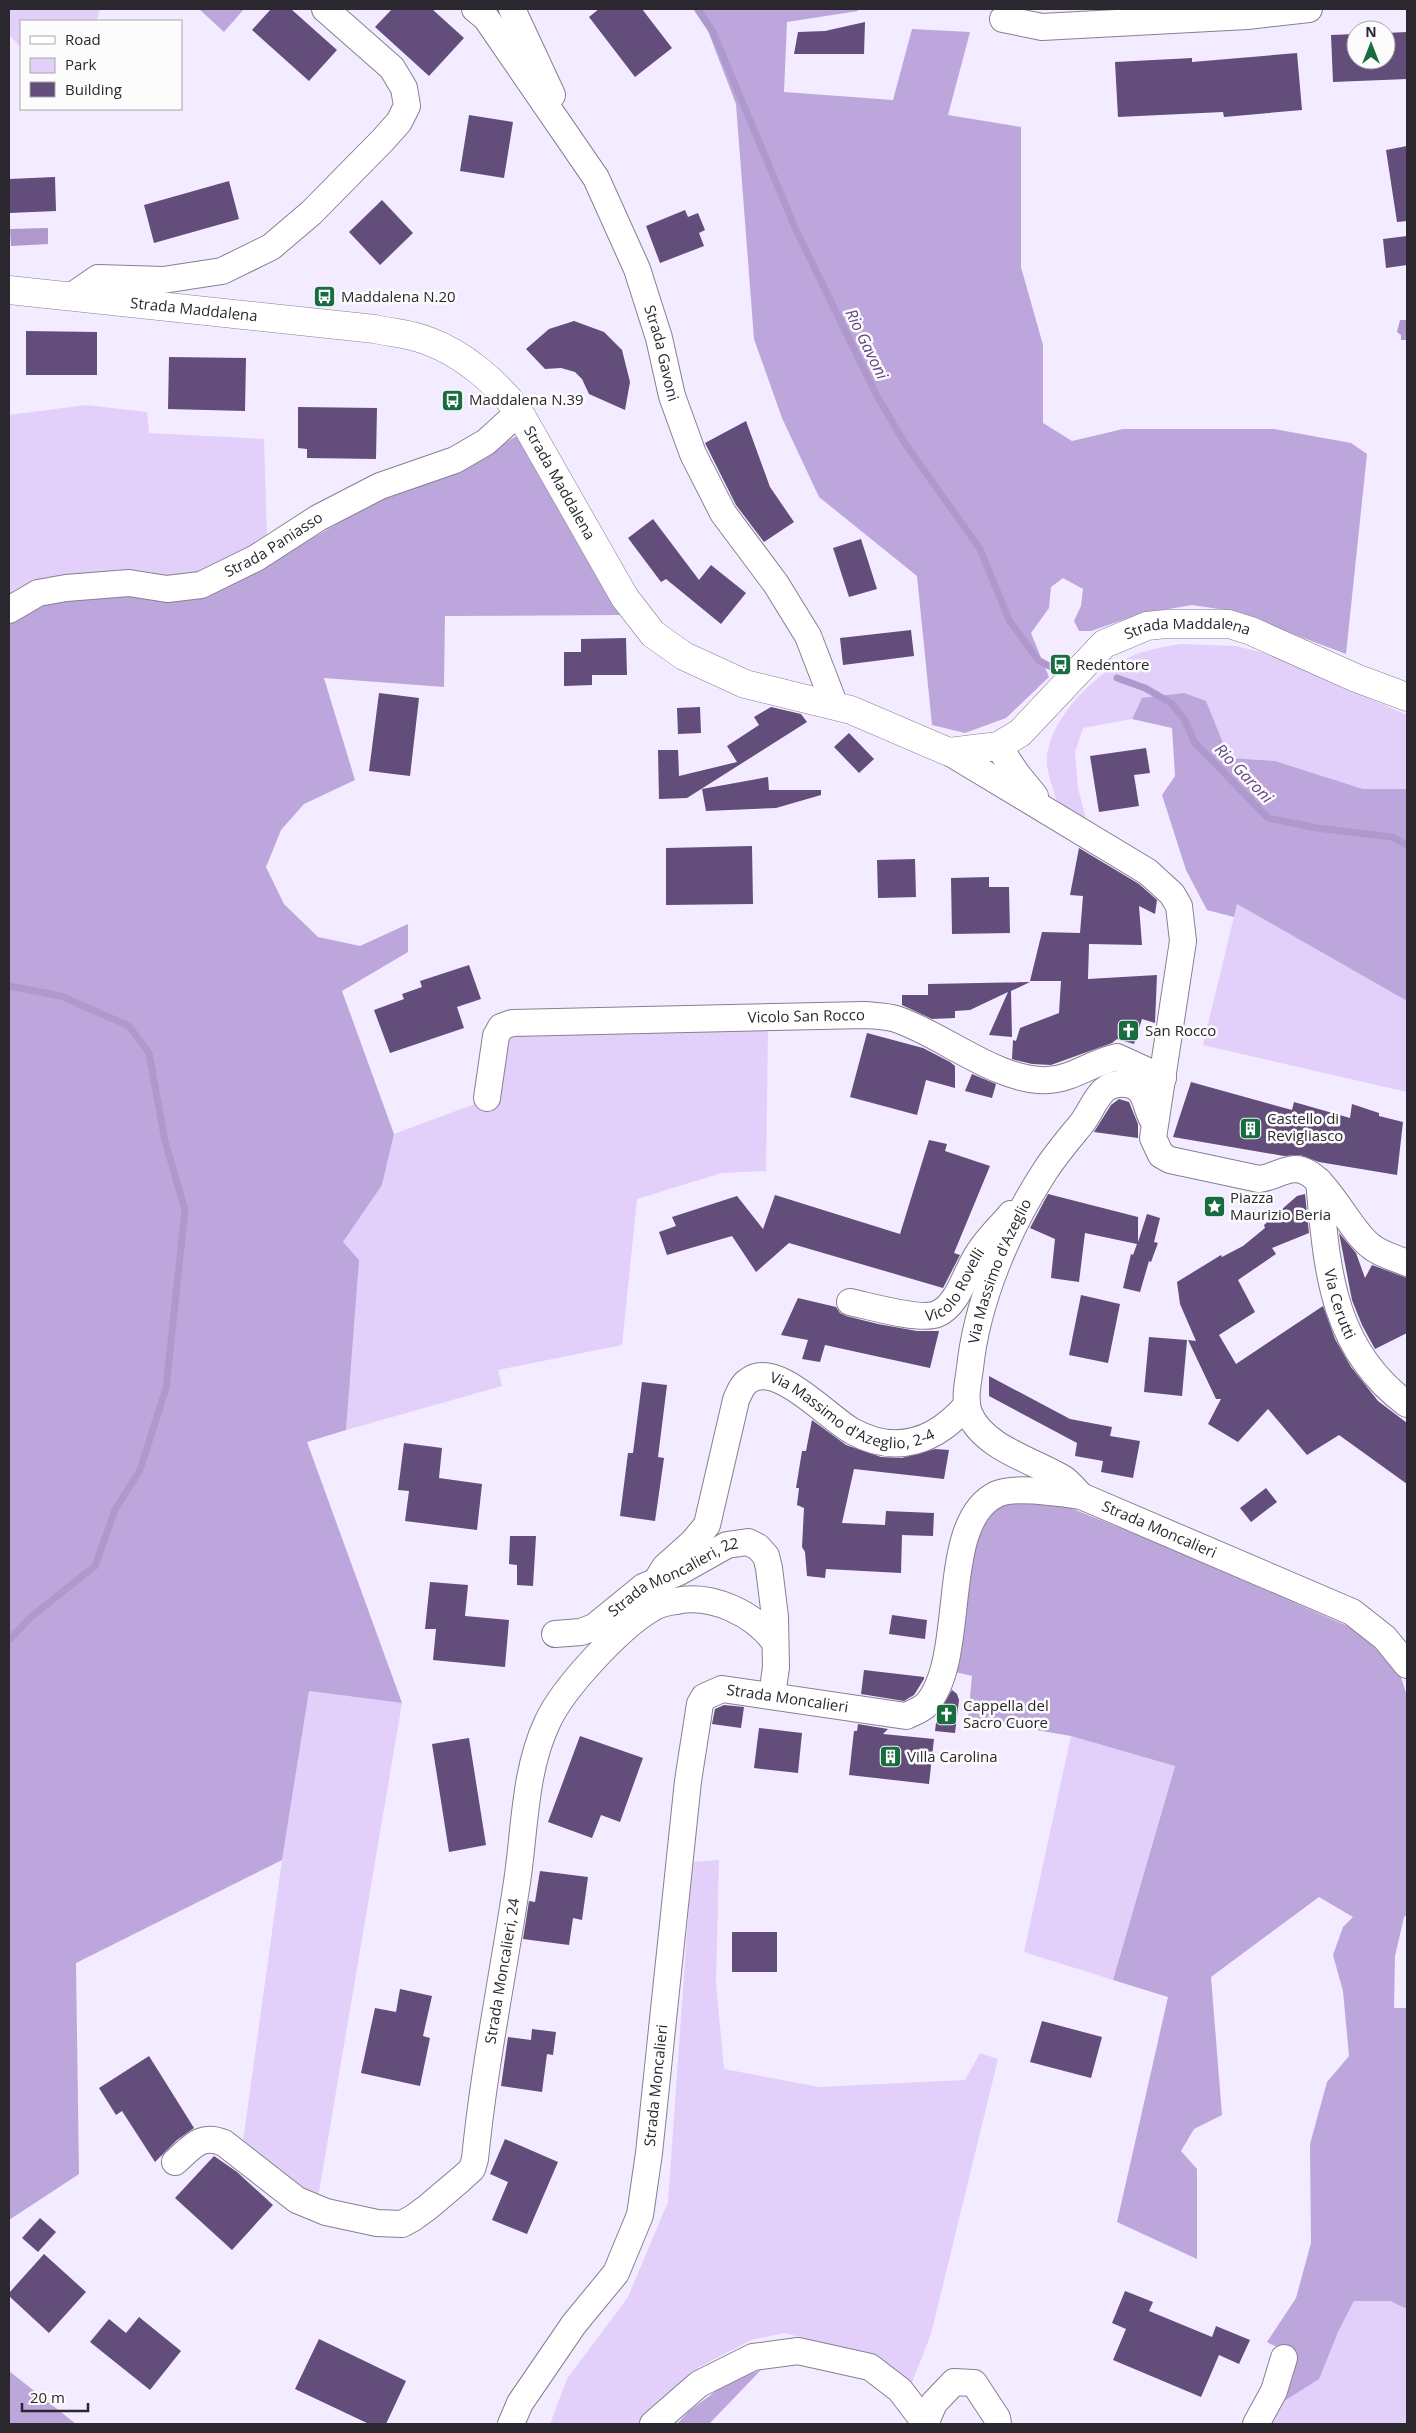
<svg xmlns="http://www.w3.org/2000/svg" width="1416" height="2433" viewBox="0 0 1416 2433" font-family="'Open Sans',sans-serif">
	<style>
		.green { fill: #e2d0fa }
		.forest { fill: #bda6db }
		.water { fill: #af98cc }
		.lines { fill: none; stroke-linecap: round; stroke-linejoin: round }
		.stream { stroke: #af98cc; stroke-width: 7 }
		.building { fill: #624d7b }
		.minor-casing { stroke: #877f91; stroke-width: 28 }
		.tertiary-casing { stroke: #877f91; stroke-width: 29 }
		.minor { stroke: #fff; stroke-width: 26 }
		.tertiary { stroke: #fff; stroke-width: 28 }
		.labels { text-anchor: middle; stroke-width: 5; stroke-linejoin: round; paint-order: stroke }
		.poi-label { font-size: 15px; fill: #2a272e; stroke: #fcfcfc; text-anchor: start }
		.street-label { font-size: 15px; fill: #2a272e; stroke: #fcfcfc }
		.water-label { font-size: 16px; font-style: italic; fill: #644486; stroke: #fcfcfc }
	</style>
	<rect width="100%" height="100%" fill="#f3ebff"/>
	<path class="green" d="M9,9H100L97,21H21V47L9,35Z
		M86,405L147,412L149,433L264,439L267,540L209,572L9,601V415Z
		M1181,644L1236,646L1268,654L1407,715V789H1363L1275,761L1228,758L1206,702L1142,698L1132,719L1083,728L1075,752L1078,788L1087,823L1057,807C1056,790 1046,776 1047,759C1050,717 1096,673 1132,656C1148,649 1164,647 1181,644Z
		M1237,904L1407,1001V1092L1203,1045Z
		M768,1030L766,1171L722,1173L637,1199L622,1345L498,1370L502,1386L346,1430L349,1371L343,1242L382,1185L394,1134L472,1105L497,1101L510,1036Z
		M309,1691L402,1703L318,2198L297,2189L243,2141L282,1860Z
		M1071,1736L1175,1765L1113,1980L1024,1952Z
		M719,1860L716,1983L724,2069L819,2087L965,2080L980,2053L998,2059L931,2334L911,2385L839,2347L784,2333L751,2340L699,2367L663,2401L642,2424H550L567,2379L628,2297L668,2202L692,1862Z
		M1354,2301H1390L1407,2309V2424H1262L1338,2332Z"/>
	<path class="forest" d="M199,9H244L224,32Z
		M693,9H858V11L787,22L784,92L893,100L912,29L970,32L948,115L1021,127V267L1043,345V423L1072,441L1123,429H1274L1351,443L1367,454L1346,654L1232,611L1192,605L1140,614L1091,631H1079L1074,621L1081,606L1083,589L1063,578L1051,587L1049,608L1031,633L1049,677L1006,718L965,733L932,725L917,576L819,497L782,418L754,339L736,104L708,31Z
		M518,435L620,615L445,616L444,687L324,678L355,780L304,804L281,830L266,867L284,904L318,937L360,946L408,924V952L342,991L394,1134L382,1185L343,1242L359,1260L346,1430L307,1442L402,1703L309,1691L282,1860L76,1963L79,2174L9,2220V624L49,603L131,595L268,564L385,496L468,465Z
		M1184,693L1206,701L1229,758L1275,761L1363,789H1407V1001L1237,904L1234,917L1207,910L1186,870L1162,795L1175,776L1172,728L1132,719L1142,698Z
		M1005,1501L1056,1502L1162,1545L1352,1628L1379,1651L1401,1677L1407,1696V1914L1404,1917L1395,1956L1394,2008H1407V2309L1390,2301H1354L1338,2332L1319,2379L1270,2410L1292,2355L1267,2342L1296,2298L1311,2243L1310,2144L1327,2082L1349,2056L1343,1991L1333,1955L1343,1927L1353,1917L1319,1897L1211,1977L1222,2115L1194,2129L1181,2151L1197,2169V2259L1117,2222L1168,1997L1113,1980L1175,1766L1071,1736L968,1718L972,1676L951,1671L973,1531Z
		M761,2370L709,2424H677L689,2411L731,2380Z
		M9,2371L76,2424H9Z"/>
	<path class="water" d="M48,228V244L11,246L10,229Z
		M1400,320H1407V340H1401V335L1397,332Z"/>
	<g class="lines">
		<path class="stream" d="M698,9L713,32L796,230L876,394L904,442L980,549L1009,620L1038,660L1051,667
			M1117,678L1145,688L1171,703L1184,719L1195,743L1268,818L1317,828L1392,837L1407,845
			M9,986L61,996L129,1026L149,1053L165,1141L185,1210L166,1388L140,1470L115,1510L95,1566L31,1617L9,1640"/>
	</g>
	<path class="building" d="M271,9H291L337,50L309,81L252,30Z
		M392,9H432L464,38L429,76L375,27Z
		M599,9H642L672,48L635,77L589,17Z
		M865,22L864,54H794L798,32L825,31Z
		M1407,32V79L1333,82L1331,35L1356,34V60H1386V33Z
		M1297,53L1302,110L1224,117L1223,112L1118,117L1115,62L1192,58V62Z
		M469,115L513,122L504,178L460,171Z
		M1407,146V221L1397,222L1386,150Z
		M55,177L56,211L9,213V179Z
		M229,181L239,219L154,243L144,205Z
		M382,200L413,233L380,265L349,232Z
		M685,210L688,217L698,213L705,230L699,233L704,246L660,263L646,226Z
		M1407,236V265L1386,268L1383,239Z
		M574,321L604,332L622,350L630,382L625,410L589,394L582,379L575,372L561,368L545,369L526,349L549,329Z
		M26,331L97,332V375H26Z
		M169,357L246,358L245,411L168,409Z
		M298,407L377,408L376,459L307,458V449L298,448Z
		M746,421L770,487L794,522L764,542L736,505L705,443Z
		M653,519L699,580L711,565L746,593L721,624L666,579L661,582L628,538Z
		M861,539L877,589L849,597L833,548Z
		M911,630L914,656L843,665L840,638Z
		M626,638L627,675H592V685L564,686V652H581V639Z
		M379,693L419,698L410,776L369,771Z
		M700,707L701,733L678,734L677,708Z
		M771,707L801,714L807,722L687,798L659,799L658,750H678L679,776L737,762L727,746L759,725L754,717Z
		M849,733L874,759L859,773L834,747Z
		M1146,748L1150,773L1134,775L1139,806L1099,812L1090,756Z
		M768,777L769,790H821V795L776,808L706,811L702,789Z
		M752,846L753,904L666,905V848Z
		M1079,848L1139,884L1157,900L1155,914L1139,906L1142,945L1089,944L1088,979L1157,975L1155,1023L1142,1019L1134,1044L1117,1039L1112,1043L1051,1065L1032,1064L1015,1060L1012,1059L1013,1040L1016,1041L1020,1028L1059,1013L1061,981H1030L1042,932L1080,933L1083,896L1070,895Z
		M915,859L916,897L878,898L877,860Z
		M989,877V887H1009L1010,933L952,934L951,878Z
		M469,965L481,999L457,1007L464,1028L390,1053L374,1010L404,999L402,994L422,987L420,981Z
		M1030,982L1011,991L1012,1037L989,1035L1008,992L970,1010L955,1011V1018L932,1019L902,1005V995H928V984Z
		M867,1033L923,1048L950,1062L955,1066V1088L926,1080L917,1115L850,1097Z
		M972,1074L996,1084L992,1098L965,1091Z
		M1191,1082L1292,1110L1294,1102L1350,1118L1352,1104L1379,1113V1116L1403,1122L1397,1175L1319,1162L1300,1155L1284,1156L1173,1137Z
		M1119,1099L1129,1102L1138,1124V1138L1094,1132L1111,1105Z
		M929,1140L947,1144L945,1151L990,1166L954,1253L960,1255L943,1288L789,1243L756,1272L732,1236L667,1255L659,1232L676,1226L672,1217L737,1196L763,1229L775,1195L900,1234Z
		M1048,1194L1138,1217V1242L1147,1214L1160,1218L1154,1242L1158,1243L1151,1262L1149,1261L1140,1292L1123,1288L1131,1254L1133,1255L1137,1244L1085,1233L1079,1282L1051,1278L1055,1239L1030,1228Z
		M1305,1194L1309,1233L1272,1248L1276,1254L1238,1280L1255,1312L1219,1335L1236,1364L1323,1306L1335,1339L1351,1367L1378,1401L1407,1423V1484L1339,1435L1307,1455L1268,1409L1238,1442L1208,1424L1221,1399H1216L1188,1340L1196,1341L1180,1304L1177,1282L1221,1255L1222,1257L1243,1246L1265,1228L1264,1225L1297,1196Z
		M1339,1233L1356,1253L1365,1278L1372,1265L1407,1278V1333L1375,1349L1362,1325L1352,1300Z
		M1081,1295L1120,1304L1108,1363L1069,1355Z
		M798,1298L836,1307L840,1313L846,1316L878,1324L917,1331H939L930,1368L825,1345L820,1362L802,1359L808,1340L781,1335Z
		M1149,1337L1187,1340L1182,1396L1144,1392Z
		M989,1376L1070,1419L1112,1427L1110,1436L1140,1441L1133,1478L1101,1472L1103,1461L1075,1456L1077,1443L989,1396Z
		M642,1382L667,1385L658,1457L664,1458L655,1521L620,1516L628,1453H633Z
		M812,1420L846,1445L881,1457L902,1458L935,1449L949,1450L944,1479L854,1469L842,1523L885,1525L886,1511L934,1513L933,1536L902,1535L901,1573L826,1569L825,1578L807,1576L805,1552L802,1547L804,1508L797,1505L799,1488H796L802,1451H806Z
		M404,1443L442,1448L439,1478L482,1484L477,1530L405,1521L409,1491L398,1490Z
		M1266,1488L1277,1502L1251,1522L1240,1508Z
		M510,1536H536L533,1586L517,1585V1565L509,1564Z
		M430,1582L468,1585L465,1616L509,1620L505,1667L433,1660L436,1629H425Z
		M892,1615L927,1620L925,1639L889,1634Z
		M864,1670L924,1677V1679L914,1695L904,1701L861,1694Z
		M952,1690L957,1694L959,1700L955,1733L935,1731L937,1715Z
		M724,1705L744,1707L741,1728L712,1724L715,1709Z
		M858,1724L888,1729L883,1734L934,1739L929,1784L849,1775L854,1731H857Z
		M759,1728L802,1733L798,1773L754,1768Z
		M580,1736L643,1758L620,1822L601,1815L592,1838L548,1822Z
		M469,1738L486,1845L449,1852L432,1744Z
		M540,1871L588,1877L582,1920L573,1918L569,1945L523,1939L529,1901L535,1902Z
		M732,1932H777V1972H732Z
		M400,1989L432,1996L423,2036L430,2038L420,2086L361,2073L375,2008L396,2012Z
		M1042,2021L1102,2037L1091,2078L1030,2062Z
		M532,2029L556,2032L553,2055L547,2054L542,2092L501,2086L508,2037L531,2040Z
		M149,2056L194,2128L177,2140L155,2162L122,2111L116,2115L99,2088Z
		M505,2139L558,2162L527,2234L492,2220L508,2182L490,2174Z
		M214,2156L237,2172L273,2205L232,2250L175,2198Z
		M40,2218L56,2232L38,2252L22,2238Z
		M44,2254L86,2292L49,2333L9,2296V2293Z
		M1125,2291L1153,2302L1149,2311L1212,2337L1216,2326L1250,2340L1239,2364L1219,2355L1201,2397L1113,2360L1126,2329L1112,2323Z
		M139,2317L181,2351L150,2390L90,2342L109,2319L126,2333Z
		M319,2339L406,2381L386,2424H369L295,2389Z"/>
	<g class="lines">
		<defs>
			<g id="minor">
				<path id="s1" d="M475,9L486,18L596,178L637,269L659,338L672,396L693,454L723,513L776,584L808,636L835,706"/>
				<path d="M512,9L552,95"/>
				<path d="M1003,19L1042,27L1247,16L1309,9"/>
				<path d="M72,296L98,278L163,280L222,271L271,247L311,213L382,141L399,122L407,106L404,88L392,68L325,9"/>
				<path id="s2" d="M9,610L38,593L66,588L129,583L167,589L201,585L256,558L318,518L380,486L455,460L486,442L519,412"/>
				<path d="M998,746L1017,774L1035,796"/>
				<path d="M949,752L1148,872L1172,894L1179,906L1183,941L1153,1138L1161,1155L1170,1160L1259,1179C1271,1178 1284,1169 1296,1169C1326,1171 1348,1231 1372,1247C1382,1255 1396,1258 1407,1263"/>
				<path id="s3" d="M487,1098L496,1036L501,1027L512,1023L865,1015C875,1016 887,1016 896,1019C942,1034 999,1083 1048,1080C1072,1079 1093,1062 1117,1057L1163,1078"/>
				<path id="s4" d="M1319,1181C1327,1268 1331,1348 1407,1404"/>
				<path id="s5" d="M850,1302C869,1306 920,1321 937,1314C959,1305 966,1270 979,1252C988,1238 1001,1226 1011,1214"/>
				<path id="s6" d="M1080,1495C1075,1490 1070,1483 1064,1479C1035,1461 983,1448 969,1413C964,1399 968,1383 970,1368C977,1301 1008,1228 1045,1171C1056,1154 1069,1139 1082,1123C1095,1106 1099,1081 1126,1084C1149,1086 1144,1111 1155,1123"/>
				<path id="s7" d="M655,1583L665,1567L693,1542L707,1525L736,1400C739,1393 742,1385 748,1381C776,1359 828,1418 852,1431C897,1456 936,1441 967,1405"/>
				<path id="s8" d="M555,1634L581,1632L594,1627L643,1587L679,1572L727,1545L748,1542L758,1547L766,1556L769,1568L775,1617L776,1667L772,1696"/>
				<path id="s9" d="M175,2162C192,2147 201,2133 224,2143L297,2200L326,2212L377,2223L402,2224L413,2218L428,2207L461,2179L472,2169L475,2159C484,2067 503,1975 517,1882C525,1830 524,1772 547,1723C562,1689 619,1628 651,1609C658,1604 667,1602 676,1601C712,1593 754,1614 775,1642"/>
				<path d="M926,2422L934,2403L954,2382L974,2383L997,2418L998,2424"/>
				<path id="s10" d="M511,2424L520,2403L574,2324L616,2273L640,2215L649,2153L688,1781L700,1704L704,1697L722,1689L906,1716C912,1713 921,1710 926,1705C969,1658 937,1522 997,1494C1015,1486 1061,1493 1081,1496L1352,1612L1385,1638L1407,1665"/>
				<path d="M653,2424L699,2384L753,2357L798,2351L870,2367L900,2390L926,2424"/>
				<path d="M1256,2424L1274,2391L1284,2358"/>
			</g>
			<g id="tertiary">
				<path id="s11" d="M9,290L375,329C392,333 412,334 428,341C464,354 497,383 519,412L625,598L653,634L684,656L745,684L851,710L949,752L998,746L1020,733L1104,644L1147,626L1166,624H1229L1251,631L1356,678L1407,697"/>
			</g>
		</defs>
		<use href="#minor" class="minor-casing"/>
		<use href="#tertiary" class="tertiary-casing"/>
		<use href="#minor" class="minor"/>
		<use href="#tertiary" class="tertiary"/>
	</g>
	<defs>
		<symbol id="bus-square" viewBox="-11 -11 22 22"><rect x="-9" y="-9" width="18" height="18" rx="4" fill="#186d40" stroke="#fcfcfc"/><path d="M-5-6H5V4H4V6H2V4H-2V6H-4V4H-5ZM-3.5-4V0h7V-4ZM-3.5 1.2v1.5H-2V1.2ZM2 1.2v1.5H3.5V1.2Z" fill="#fff"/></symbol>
		<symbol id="church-square" viewBox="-11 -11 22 22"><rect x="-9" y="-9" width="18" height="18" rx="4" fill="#186d40" stroke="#fcfcfc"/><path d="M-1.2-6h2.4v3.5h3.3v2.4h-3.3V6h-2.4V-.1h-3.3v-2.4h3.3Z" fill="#fff"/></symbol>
		<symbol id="building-square" viewBox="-11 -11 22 22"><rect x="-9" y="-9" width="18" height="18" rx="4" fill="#186d40" stroke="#fcfcfc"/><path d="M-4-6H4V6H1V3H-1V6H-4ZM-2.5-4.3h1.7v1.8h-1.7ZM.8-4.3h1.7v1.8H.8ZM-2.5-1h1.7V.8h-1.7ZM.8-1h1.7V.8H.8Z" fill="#fff"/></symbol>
		<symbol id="sight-square" viewBox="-11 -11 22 22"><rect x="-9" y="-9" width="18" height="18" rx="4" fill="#186d40" stroke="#fcfcfc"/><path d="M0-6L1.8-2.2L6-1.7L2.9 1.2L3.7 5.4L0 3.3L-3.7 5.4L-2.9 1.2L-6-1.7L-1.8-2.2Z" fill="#fff"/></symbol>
	</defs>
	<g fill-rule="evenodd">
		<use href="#bus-square" x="312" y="284" width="25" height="25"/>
		<use href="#bus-square" x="440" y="388" width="25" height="25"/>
		<use href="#bus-square" x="1048" y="652" width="25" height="25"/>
		<use href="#church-square" x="1116" y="1018" width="25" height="25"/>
		<use href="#building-square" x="1238" y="1116" width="25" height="25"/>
		<use href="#sight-square" x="1202" y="1194" width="25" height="25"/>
		<use href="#church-square" x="934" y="1702" width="25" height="25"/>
		<use href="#building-square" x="878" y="1744" width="25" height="25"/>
	</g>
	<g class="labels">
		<g class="poi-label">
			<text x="341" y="302">Maddalena N.20</text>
			<text x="469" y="405">Maddalena N.39</text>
			<text x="1076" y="670">Redentore</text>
			<text x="1145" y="1036">San Rocco</text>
			<text x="1267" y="1124">Castello di<tspan x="1267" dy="17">Revigliasco</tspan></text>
			<text x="1230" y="1203">Piazza<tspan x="1230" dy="17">Maurizio Beria</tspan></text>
			<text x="963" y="1711">Cappella del<tspan x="963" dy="17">Sacro Cuore</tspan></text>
			<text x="907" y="1762">Villa Carolina</text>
		</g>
		<g class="street-label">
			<text dy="5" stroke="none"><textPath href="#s11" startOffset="186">Strada Maddalena</textPath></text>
			<text dy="5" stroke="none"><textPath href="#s1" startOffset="396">Strada Gavoni</textPath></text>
			<text dy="5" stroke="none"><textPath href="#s11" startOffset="621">Strada Maddalena</textPath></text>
			<text dy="5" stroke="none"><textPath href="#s2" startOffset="281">Strada Paniasso</textPath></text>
			<text dy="5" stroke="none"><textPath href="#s11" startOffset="1404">Strada Maddalena</textPath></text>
			<text dy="5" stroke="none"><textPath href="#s3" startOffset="379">Vicolo San Rocco</textPath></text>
			<text dy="5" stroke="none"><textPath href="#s6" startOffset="288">Via Massimo d'Azeglio</textPath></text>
			<text dy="5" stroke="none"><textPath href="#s5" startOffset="122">Vicolo Rovelli</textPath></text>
			<text dy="5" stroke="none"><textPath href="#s4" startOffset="125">Via Cerutti</textPath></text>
			<text dy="5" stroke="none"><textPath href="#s7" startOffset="345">Via Massimo d'Azeglio, 2-4</textPath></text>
			<text dy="5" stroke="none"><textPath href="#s10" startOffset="1398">Strada Moncalieri</textPath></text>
			<text dy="5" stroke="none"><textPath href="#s8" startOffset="135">Strada Moncalieri, 22</textPath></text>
			<text dy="5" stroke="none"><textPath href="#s10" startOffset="856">Strada Moncalieri</textPath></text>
			<text dy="5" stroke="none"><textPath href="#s9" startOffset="548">Strada Moncalieri, 24</textPath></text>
			<text dy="5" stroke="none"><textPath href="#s10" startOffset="378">Strada Moncalieri</textPath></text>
		</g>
		<g class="water-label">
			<text transform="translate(867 344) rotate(64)" y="6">Rio Gavoni</text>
			<text transform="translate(1244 773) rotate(46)" y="6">Rio Garoni</text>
		</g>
	</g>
	<rect width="1416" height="2433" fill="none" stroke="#2a272e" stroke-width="20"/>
	<rect x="20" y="20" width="162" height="90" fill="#fcfcfc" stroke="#a8a7aa"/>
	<rect x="30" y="36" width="25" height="8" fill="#ffffff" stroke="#a8a7aa"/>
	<text x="65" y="45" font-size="15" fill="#2a272e">Road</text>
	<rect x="30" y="58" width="25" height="15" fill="#e2d0fa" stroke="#a8a7aa"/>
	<text x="65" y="70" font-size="15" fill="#2a272e">Park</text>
	<rect x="30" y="82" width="25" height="15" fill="#624d7b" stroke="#a8a7aa"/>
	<text x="65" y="95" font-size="15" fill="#2a272e">Building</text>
	<g transform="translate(1371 45)"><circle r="24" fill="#fcfcfc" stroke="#a8a7aa"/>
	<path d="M0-4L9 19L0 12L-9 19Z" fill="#186d40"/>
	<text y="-8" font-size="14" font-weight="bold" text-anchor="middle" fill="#2a272e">N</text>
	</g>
	<path d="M22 2403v8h66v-8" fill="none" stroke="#2a272e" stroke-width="2.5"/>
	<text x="30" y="2403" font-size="15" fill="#2a272e" stroke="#fcfcfc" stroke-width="4" paint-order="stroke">20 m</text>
</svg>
